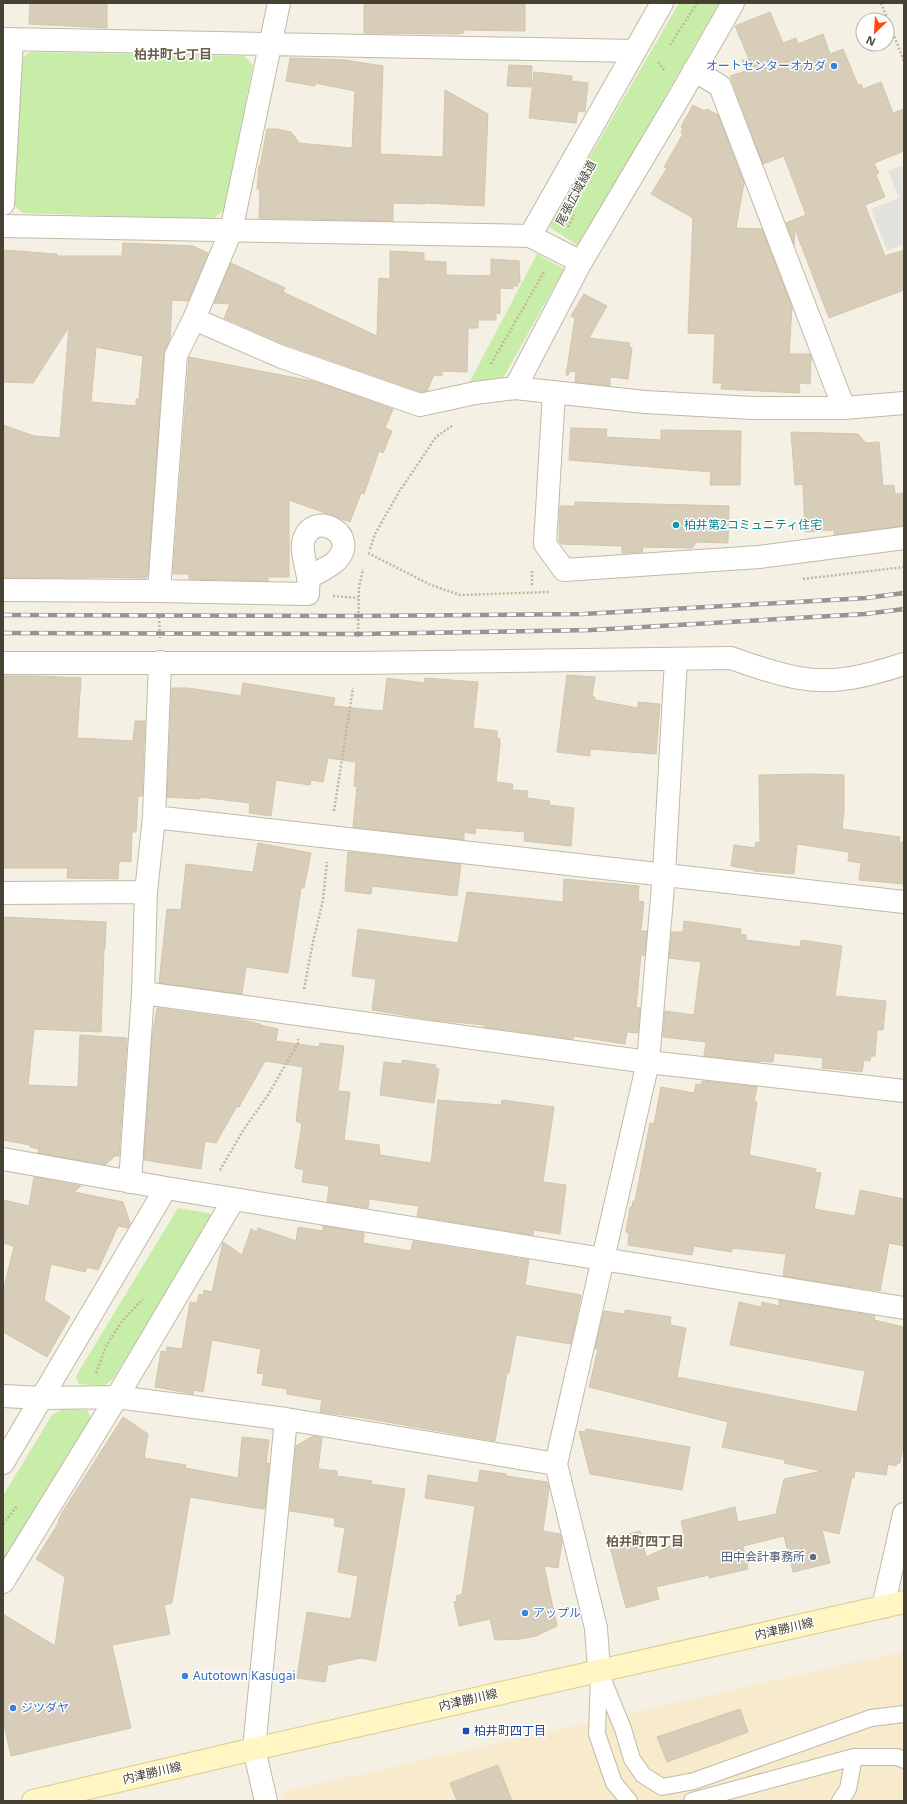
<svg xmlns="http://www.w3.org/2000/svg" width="907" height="1804" viewBox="0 0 907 1804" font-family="'Noto Sans','Noto Sans JP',sans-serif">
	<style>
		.commercial { fill: #f8eacc }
		.green { fill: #c7eda8 }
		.parking { fill: #e4e2dd }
		.building { fill: #d7cdb8; stroke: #d2c6ab; fill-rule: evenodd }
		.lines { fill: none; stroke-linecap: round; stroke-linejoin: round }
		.lane-casing { stroke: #c0b9a6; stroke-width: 18 }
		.street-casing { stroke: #c0b9a6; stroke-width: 24 }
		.secondary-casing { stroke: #d8cc8f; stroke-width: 24 }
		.path { stroke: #c3b795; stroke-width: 2.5; stroke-dasharray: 2 2; stroke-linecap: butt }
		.lane { stroke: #fff; stroke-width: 16 }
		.street { stroke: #fff; stroke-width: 22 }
		.secondary { stroke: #fff6c3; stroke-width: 22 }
		.rail-casing { stroke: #959595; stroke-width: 4.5 }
		.rail { stroke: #fff; stroke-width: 3; stroke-dasharray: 9; stroke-linecap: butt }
		.shop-dot { fill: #3f7fe0; stroke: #fff; stroke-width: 1.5 }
		.culture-dot { fill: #0f9aa8; stroke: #fff; stroke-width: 1.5 }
		.service-dot { fill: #5c6f8a; stroke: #fff; stroke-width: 1.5 }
		.transit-dot { fill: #1a4fb4; stroke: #fff; stroke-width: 1.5 }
		.labels { text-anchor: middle; stroke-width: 3; stroke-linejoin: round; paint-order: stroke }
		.shop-label { font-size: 12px; fill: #366cbe; stroke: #fff; text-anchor: start }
		.street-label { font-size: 12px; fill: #474133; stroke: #fff }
		.culture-label { font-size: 12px; fill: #0d838f; stroke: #fff; text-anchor: start }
		.service-label { font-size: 12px; fill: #4e5e75; stroke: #fff; text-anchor: end }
		.transit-label { font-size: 12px; fill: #164399; stroke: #fff; text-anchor: start }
		.neighbourhood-label { font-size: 13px; font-weight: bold; fill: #6a6049; stroke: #fff }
	</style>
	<rect width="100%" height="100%" fill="#f4f1e4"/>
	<path class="commercial" d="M904,1651V1801H281L286,1791Z"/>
	<path class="green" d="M679,3H719L579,246L549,227Z
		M30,52L244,56L253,65L224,210L213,219L22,213L13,203L19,60Z
		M537,254L564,269L502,380L466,389Z
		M178,1208L214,1214L113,1379L104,1386L79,1384L76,1376Z
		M63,1409L87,1410L91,1418L3,1560V1496L52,1415Z"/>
	<path class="parking" d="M904,165V244L887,251L871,209L899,198L888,171Z"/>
	<path class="building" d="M30,3H107V28L29,24Z
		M364,3H525V31L464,30V33L458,34L364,33Z
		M770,12L783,43L796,38L798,44L823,34L830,54L843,49L858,85L861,84L863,89L881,82L893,113L904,109V151L874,163L879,173L876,175L885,197L865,205L885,256L904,250V290L829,318L795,229L794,245L786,223L806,215L784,156L763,164L730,76L746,71L742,60L749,59L735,26Z
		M290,58L345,60L383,66L380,154L443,157L445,90L488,114L484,206L425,203V204L393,203V221L259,218L260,189H257L259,166H260L267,129H277L291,132L298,141V143L352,148L355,91L315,83V86L286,81Z
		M509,65L532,66L531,87L507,86Z
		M534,72L572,76V81L588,83L585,112L578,111L576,123L529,118Z
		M693,105L704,111L707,109L718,115L744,183L736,228L762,229L792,307L789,354H810L811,357L810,384L799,383L800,393L721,389L722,383H713L715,334L688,333L693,218L651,194L667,168L664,167L683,134L681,133L683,128L681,127Z
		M123,243L193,246L208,253L188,301L172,300L170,339L164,354L148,574L146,578L89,577V578H3V425L34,436L60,438L69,327L33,383L3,382V250L57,254V256H122ZM96,347L143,356L139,399H136V406L91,402Z
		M390,251L424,253V261L446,262V275L491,276V259L519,261L520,282H518V286H513V289L500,288V314L496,313V320H478V328H468L467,372L442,371V376L434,375L427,391L421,392L287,345L224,318L230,304L214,303L231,263L285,288L283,292L377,336L379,278L390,279Z
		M584,294L607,306L589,338L630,343L629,347L632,348L628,379L610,377V386L575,382L576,372L571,371L568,375H566L575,318L571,316Z
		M189,357L317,382L393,409L385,428L392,431L383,453L379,451L364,494L361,493L350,522L289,500V577H268V581L189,579V574H173Z
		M571,428L607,429L606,437L661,440V430L741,431L740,485H710L711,472L569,460Z
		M791,432L858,434L866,443L879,442L883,486L894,485L895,494L904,493V526L834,535V530L805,532L803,484L795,485Z
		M575,502L729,506L728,543L697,542L692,548L643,547L642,552L625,553H622V546L561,544L559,541L560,506H575Z
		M567,675L595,677L592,697H595V700L638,708V702L660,704L656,754L590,749V756L557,752Z
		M3,676H38L81,678L77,738L133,741L135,721H145L142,796H138L136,832H132L131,862L119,861L118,879L67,878L68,868H3Z
		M387,678L424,683L425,678L478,682L473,728L497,731V738L500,739V745L496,782L513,784L512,790L528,791L527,798L550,801L549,805L574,808L571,846L524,841L525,832L476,828L475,834L464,832V840L353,827L357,787L354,786L356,762L328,758L323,782L311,780L310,785L276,780L271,816L249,813L250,803L200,797V799L167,797L172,688H188L241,696L243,683L335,698L333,706L383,711Z
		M810,774L844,775V810L842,829L900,837L899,842H904V884L859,880L861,863L848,861L849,852L797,844L794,874L754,871V870L731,866L734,845L755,848L756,842L760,843L759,775Z
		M258,843L311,853L304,888H301L288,973L246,967L242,994L159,983L167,909L181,910L186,864L253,872Z
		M348,852L461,864L457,896L372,886L371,894L345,891Z
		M564,879L639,886L638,901L644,902L641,931H647L645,955H641L636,1007L640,1008L638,1033L627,1032L625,1044L574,1036L573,1039L551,1036L484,1027V1025L433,1020L372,1010L376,979L352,976L358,929L458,943L467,892L563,902Z
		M3,917L106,922L105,949H104L101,1032L34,1029L28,1085L78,1087L80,1035L127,1038L119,1156H115L105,1165L38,1153L39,1149L30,1147V1145L3,1140Z
		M684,921L741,929L740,934L746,935V940L800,947L801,940L842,946L835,996L886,1001L883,1030H877L875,1056H871L870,1061L864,1060L862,1072L822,1068L823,1058L774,1053L773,1062L761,1061V1062L704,1056L706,1042L663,1037L665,1011L694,1015L701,962L669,958L672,932H683Z
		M157,1008L238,1019L260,1024V1025L278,1029L276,1041L319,1047L320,1043L344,1046L338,1091L350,1092L344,1140L379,1145L380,1155L431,1163L438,1100L501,1105L502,1100L554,1107L543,1182L566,1185L560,1234L534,1230L533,1235L417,1216L419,1206L369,1199L368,1208L327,1202L329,1186L302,1182L304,1170L295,1168L302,1124L296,1121L303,1067L265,1061L239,1107L237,1106L216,1143L205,1141L201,1169L144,1160L152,1038Z
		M402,1060L436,1065L435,1068L439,1069L434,1103L380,1095L384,1062L402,1064Z
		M702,1081L757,1087L754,1102H757L749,1155L816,1169L815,1172L821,1173L814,1209L855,1216L860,1190L904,1199V1246L889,1243L880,1291L783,1276L786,1254L732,1248V1252L694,1246L692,1255L628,1245L629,1233L626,1232L630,1207H632L633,1201H635L650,1123L654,1124L661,1087L694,1093L696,1084L701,1085Z
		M34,1177L81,1186L74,1192L123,1202L130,1223L128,1228L118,1226L98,1270L87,1267L85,1272L51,1264L44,1300L70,1317L47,1357L3,1332V1292L14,1246L3,1243V1200L29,1206Z
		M323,1226L364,1233L363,1243L411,1251L413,1241L529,1260L525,1285L581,1295L571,1344L516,1335L509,1373H507L495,1441L359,1417L320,1412L322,1400L287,1394V1389L262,1385L264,1374L257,1373L261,1349L212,1340L203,1392L194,1390L193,1394L155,1387L161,1351L166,1352L167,1347L182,1349L190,1302L197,1303L199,1294L203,1295L204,1290L212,1292L223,1242L242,1255L251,1229L257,1232L258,1228L296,1241L298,1227L323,1231Z
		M779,1300L875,1316L874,1320L904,1327V1441L900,1463H897L896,1466L888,1464L886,1475L855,1471L854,1478L852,1477L839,1534L822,1530L830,1563L793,1572L784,1536L743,1546L748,1569L709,1578V1575L656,1587L659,1599L626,1608L608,1539L640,1531L646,1557L685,1539L681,1521L735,1507L738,1522L776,1514L784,1479L822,1471L784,1463L785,1460L722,1447L728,1422L589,1387L598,1349H595L604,1311L625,1314V1310L671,1317L670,1325L686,1328L677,1377L857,1412L865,1371L730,1345L739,1302L761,1307L762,1302L779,1306Z
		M123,1417L148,1434L144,1458L186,1465L185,1468L238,1478L242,1437L269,1440L266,1464L269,1463L265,1508L263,1509L190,1497L172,1603L164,1605L170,1634L112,1645L131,1728L11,1756L3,1720V1614L55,1646L65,1577L36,1559L59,1522L58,1521L63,1511Z
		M586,1429L690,1447L682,1490L590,1474L579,1431L585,1432Z
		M313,1436L322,1438L318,1469L337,1471V1476L372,1481L371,1484L405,1489L376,1661L361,1658L328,1665L325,1682L297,1678L307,1612L351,1619L358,1576L338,1572L345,1528L334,1526L335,1518L290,1511L296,1446Z
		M480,1470L506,1474V1476L547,1482L549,1488L543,1531L560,1534L562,1542L558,1568L544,1566L557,1626L536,1636L520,1639L495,1640L490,1619L459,1626L454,1602L457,1601L456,1596L462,1594L475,1506L425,1498L428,1475L478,1483Z
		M740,1709L748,1732L667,1762L657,1737Z
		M498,1765L512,1801H457L450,1783Z"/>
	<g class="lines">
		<defs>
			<path id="lane" d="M599,1670L623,1729L632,1759L643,1775L662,1787L694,1781L871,1718L904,1714
				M599,1676L597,1734L614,1783L629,1801
				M854,1757H897L904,1760
				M692,1801L854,1757L848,1789L840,1801"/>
			<path id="street" d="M3,39L634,51
				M694,70L720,86L844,408
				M3,204L12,39
				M3,226L530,236L581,262
				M530,236L662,3
				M194,319L282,357L420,405L475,393L515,388L645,402L753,408H844L904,403
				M515,388L581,262L681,94L733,3
				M554,392L545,544L564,570L759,557L904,538
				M3,590L159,591L308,594C308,589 309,583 308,578C307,568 300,548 304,539C315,509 360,535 337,560C333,565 315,574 308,578
				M159,591L176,355L194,319L231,231L279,3
				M3,663H357L731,658C753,666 776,674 799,678C835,685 870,675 904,664
				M154,817L904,902
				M3,893L146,892
				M143,993L648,1062L904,1091
				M3,1159L166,1188L904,1308
				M130,1182L143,993L146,892L154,817L160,662
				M3,1396L42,1398L117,1397L286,1419L556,1464
				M3,1463L166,1188
				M3,1582L117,1397L234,1199
				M883,1607L904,1514
				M599,1670L596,1628L556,1464L648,1062L664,874L676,660
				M266,1801L254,1749L286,1419"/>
			<path id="secondary" d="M33,1801L254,1749L904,1602"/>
		</defs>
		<use href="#lane" class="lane-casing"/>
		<use href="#street" class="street-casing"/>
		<use href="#secondary" class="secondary-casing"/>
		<path class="path" d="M881,3L904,61
			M670,45L697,3
			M658,62L665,71
			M568,227L574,215
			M491,364L544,272
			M370,549L375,534L399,492L436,437L453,425
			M368,553L431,585L460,595L550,592
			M532,571V586
			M803,579L904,567
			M333,596L358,598
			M159,617L160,638
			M358,637L359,587L363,569
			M334,811L353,688
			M304,989L313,942L323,900L327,862
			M220,1170L244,1129L268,1095L298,1043V1039
			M96,1373L106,1346L122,1321L143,1299
			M3,1524L17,1506"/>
		<use href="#lane" class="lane"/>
		<use href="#street" class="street"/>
		<use href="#secondary" class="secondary"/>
		<defs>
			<path id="rail" d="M3,615L359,616L583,614L866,598L904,593
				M3,633L358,634L591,630L865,614L904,609"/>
		</defs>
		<use href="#rail" class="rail-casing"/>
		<use href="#rail" class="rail"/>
	</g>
	<g class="shop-dot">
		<circle cx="834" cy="66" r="4"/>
		<circle cx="525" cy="1613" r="4"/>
		<circle cx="185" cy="1676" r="4"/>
		<circle cx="13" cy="1708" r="4"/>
	</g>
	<circle class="culture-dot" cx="676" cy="525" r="4"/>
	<circle class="service-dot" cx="813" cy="1557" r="4"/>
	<rect class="transit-dot" x="462" y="1727" width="8" height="8" rx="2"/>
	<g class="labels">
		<g class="shop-label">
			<text x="826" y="70" text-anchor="end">オートセンターオカダ</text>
			<text x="533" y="1617">アップル</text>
			<text x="193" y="1680">Autotown Kasugai</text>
			<text x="21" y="1712">ジツダヤ</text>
		</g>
		<g class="street-label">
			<text transform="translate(576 193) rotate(-62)" y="4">尾張広域緑道</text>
			<text transform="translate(784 1629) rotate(-13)" y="4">内津勝川線</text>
			<text transform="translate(468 1700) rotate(-13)" y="4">内津勝川線</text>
			<text transform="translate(152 1773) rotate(-13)" y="4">内津勝川線</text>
		</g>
		<g class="culture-label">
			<text x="684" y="529">柏井第2コミュニティ住宅</text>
		</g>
		<g class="service-label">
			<text x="805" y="1561">田中会計事務所</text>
		</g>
		<g class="transit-label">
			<text x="474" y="1735">柏井町四丁目</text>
		</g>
		<g class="neighbourhood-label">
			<text x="173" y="59">柏井町七丁目</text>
			<text x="645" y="1546">柏井町四丁目</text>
		</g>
	</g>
	<rect width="907" height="1804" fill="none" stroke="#474133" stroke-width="8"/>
	<g transform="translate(875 32) rotate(205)"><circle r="19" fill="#ffffff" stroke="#b5b3ad"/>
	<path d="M0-3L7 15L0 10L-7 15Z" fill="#ff4a10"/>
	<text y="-6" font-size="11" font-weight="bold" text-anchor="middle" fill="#474133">N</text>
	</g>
</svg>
